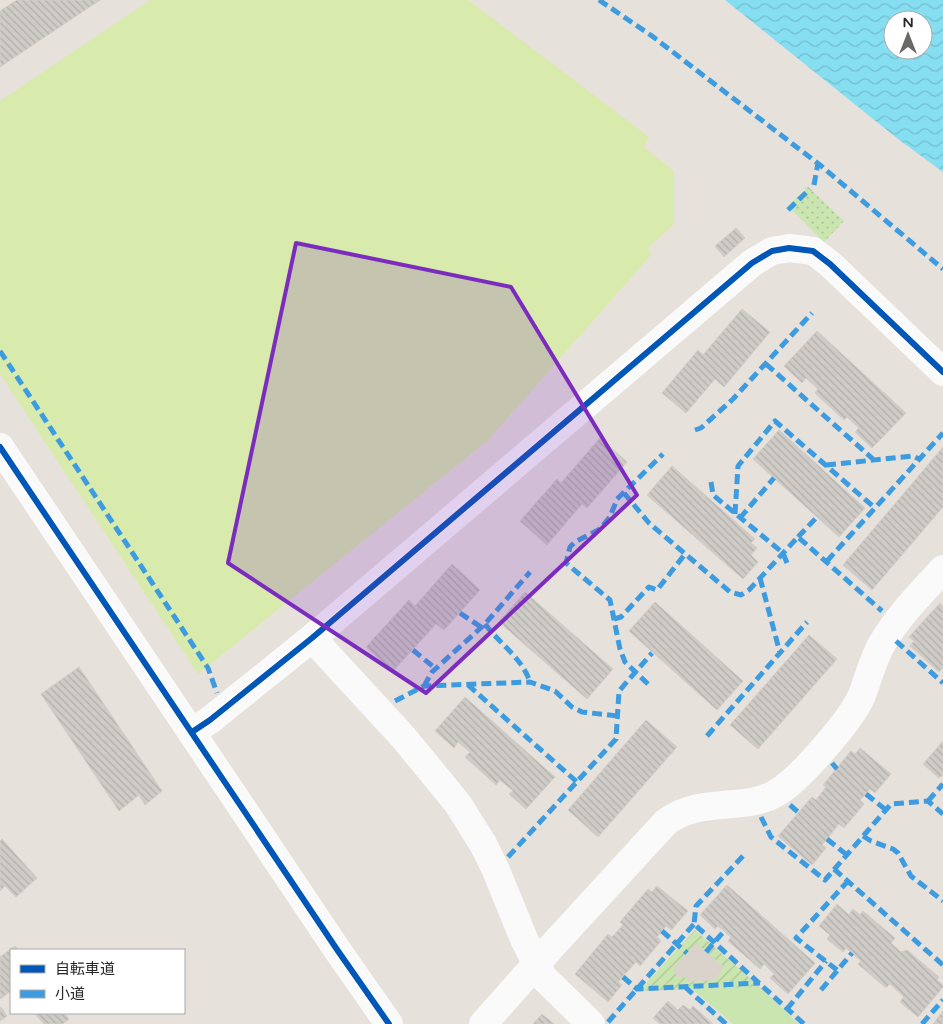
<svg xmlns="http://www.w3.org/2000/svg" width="943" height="1024" viewBox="0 0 943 1024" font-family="'Varela Round','Noto Sans JP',sans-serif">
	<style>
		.grass { fill: #cae5af }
		.park { fill: url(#park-dots) }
		.garden { fill: url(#garden-furrows) }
		.pitch { fill: #d8eaac }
		.plaza { fill: #d9d3cc }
		.water { fill: url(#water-waves); fill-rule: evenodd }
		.building { fill: url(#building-back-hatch); stroke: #d2cdc7 }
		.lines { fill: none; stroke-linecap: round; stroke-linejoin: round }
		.minor { stroke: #fbfafa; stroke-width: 28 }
		.quiet { stroke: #3d9ce0; stroke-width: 5; stroke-dasharray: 10 5; stroke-linecap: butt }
		.cycleway-casing { stroke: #fff; stroke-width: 9 }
		.cycleway { stroke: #0057b8; stroke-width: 6 }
		.marked { fill: #7b2cbf; fill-opacity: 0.2; stroke: #7b2cbf; stroke-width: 4; stroke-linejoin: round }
	</style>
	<defs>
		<pattern id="park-dots" width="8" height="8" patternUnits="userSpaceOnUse" patternTransform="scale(1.25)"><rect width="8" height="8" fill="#cae5af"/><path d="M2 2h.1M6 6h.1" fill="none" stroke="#aec497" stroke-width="1.8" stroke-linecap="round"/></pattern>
		<pattern id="garden-furrows" width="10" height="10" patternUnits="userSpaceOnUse" patternTransform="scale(1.25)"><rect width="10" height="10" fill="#cae5af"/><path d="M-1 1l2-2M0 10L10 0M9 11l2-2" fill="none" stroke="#aec497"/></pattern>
		<pattern id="water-waves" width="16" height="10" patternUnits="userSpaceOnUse" patternTransform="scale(1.25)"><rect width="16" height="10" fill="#86def1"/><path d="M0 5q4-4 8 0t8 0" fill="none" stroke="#74becf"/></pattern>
		<pattern id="building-back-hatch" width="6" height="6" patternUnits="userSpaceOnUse" patternTransform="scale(1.25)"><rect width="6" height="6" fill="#cfcbc6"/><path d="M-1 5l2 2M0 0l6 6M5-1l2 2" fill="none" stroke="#b2aeaa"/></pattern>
	</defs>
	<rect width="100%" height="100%" fill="#e7e1db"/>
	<path class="grass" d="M760,987L799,1024H733L692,989Z"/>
	<path class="park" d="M808,187L844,221L824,242L788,206Z"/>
	<path class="garden" d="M695,930L760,987L639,991Z"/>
	<path class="pitch" d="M150,0H468L649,137L644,147L674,171V224L648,248L651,255L487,441L198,674L0,374V101Z"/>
	<path class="plaza" d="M696,943L723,966L716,980L688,982L687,978L677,977L673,968Z"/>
	<path class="water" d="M725,0H943V172L898,139ZM893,20H923V50H893Z"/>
	<path class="building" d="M17,0H100L0,67V11Z
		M736,228L745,238L724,257L715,246Z
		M742,309L770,332L724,387L715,379L686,413L662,393L698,350L703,355Z
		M817,331L906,413L872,448L855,432L859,428L847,417L844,420L815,393L818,389L806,378L802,383L784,366Z
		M779,430L865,508L839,537L753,459Z
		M600,438L627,462L587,508L582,504L547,545L520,521L557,479L561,483Z
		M943,447V507L872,590L843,565Z
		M672,466L755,539L751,543L757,548L751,555L758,562L743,579L647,495Z
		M452,564L480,590L444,630L436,624L393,671L366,647L409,600L415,606Z
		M525,592L613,669L587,699L499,622Z
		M655,602L743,681L717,710L629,631Z
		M940,603L943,606V668L939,672L910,646L914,641L909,637Z
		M809,635L837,659L758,749L730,725Z
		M79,667L162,791L145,805L139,795L119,811L41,694Z
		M465,697L555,777L526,809L509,794L513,791L500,780L496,785L465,757L470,752L458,742L454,748L435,731Z
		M646,720L677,747L598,837L568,810Z
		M943,741V775L939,778L923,764Z
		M860,748L891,774L875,793L870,789L860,800L864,804L844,828L839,824L822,845L826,848L812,865L778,836L812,797L816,800L826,787L823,785L851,751L855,754Z
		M2,839L37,878L16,897L5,886L0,891V841Z
		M727,885L815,963L788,994L770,978L774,974L764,964L760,969L728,941L731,937L718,926L715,929L700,915Z
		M657,886L688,911L671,930L666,926L657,937L661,941L640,966L636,962L618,982L622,985L608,1002L575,974L608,934L612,937L623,925L620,922L648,889L652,892Z
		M837,904L849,915L853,909L860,915L863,911L895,938L891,943L901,952L907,950L939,977L937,980L943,985V987L918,1017L900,1002L904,997L890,984L886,988L858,964L861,961L846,948L843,952L827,939L830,935L819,926Z
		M15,946L18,950H11V991L0,999V957Z
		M668,1001L678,1010L683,1005L690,1010L693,1006L713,1024H660L653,1018Z
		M1,1007L7,1016L0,1021V1008Z
		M943,1011V1024H933Z
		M34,1013H64L69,1019L63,1024H44Z
		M542,1014L554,1024H533Z"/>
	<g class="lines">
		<path class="minor" d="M0,447L338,951L389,1024
			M312,638L404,738L458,804L483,844L495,868L524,939L543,977L591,1024
			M192,732L210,720L312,638L752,263L772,251L789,248L813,251L830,264L943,372
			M483,1024L554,944L666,822C703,795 745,813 778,792C801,778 852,719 862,695C869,677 873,658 883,642C899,615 922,592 943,569"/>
		<path class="quiet" d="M599,0L652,36L820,165L943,269
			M814,185L818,163
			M788,210L810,189
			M0,351L208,668L217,693
			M766,364L874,460
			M695,430L701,428L733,399L812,313
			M826,465L913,456L919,459
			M711,482L713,495L783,553L787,563
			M624,493L649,523L730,592L741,595L749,590L798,537L882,611
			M735,514L738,466L775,421L875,508
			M740,518L774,478
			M798,537L817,517
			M827,561L943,433
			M760,578L780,653
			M460,613L481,627
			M614,619L621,617L649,587L657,590L685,554
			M485,624C500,644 522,658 530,682
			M896,641L943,683
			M413,650L436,669
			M648,684L625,662L620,649L610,600L566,563L570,547L575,542L600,529L610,517L617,499L663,454
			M468,685L577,782
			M424,686L432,672L485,624L530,572
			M395,701L424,686L530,682L555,691L572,707L582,712L618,716
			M707,736L807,622
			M832,763L837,769
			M866,794L886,810
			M928,801L943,784
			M790,805L798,812
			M761,817L771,837L825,880L891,804L928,801L943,814
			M863,836L871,841L893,849L898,853L911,876L943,901
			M827,839L847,855
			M743,856L696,906L694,924L804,1024
			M508,857L616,739L619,691L652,653
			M834,869L943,965
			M662,931L687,953
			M706,952L724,931
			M837,970L796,938L848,881
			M623,977L637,989L760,983
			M685,987L726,1024
			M821,990L852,953
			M787,1009L826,961
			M608,1022L694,924
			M922,1024L943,1000"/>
		<defs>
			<path id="cycleway" d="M0,447L338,951L389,1024
				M192,732L210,720L312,638L752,263L772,251L789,248L813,251L830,264L943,372"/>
		</defs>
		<use href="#cycleway" class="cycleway-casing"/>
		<use href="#cycleway" class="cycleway"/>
	</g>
	<path class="marked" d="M296,243L511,287L637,495L426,693L228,563Z"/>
	<rect x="10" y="949" width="175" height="65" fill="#ffffff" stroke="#a9a9a9"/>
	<rect x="20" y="965" width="25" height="8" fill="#0057b8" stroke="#a9a9a9"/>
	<text x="55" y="974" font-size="15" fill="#272727">自転車道</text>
	<rect x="20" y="990" width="25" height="8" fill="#3d9ce0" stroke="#a9a9a9"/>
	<text x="55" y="999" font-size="15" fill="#272727">小道</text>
	<g transform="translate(908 35)"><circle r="24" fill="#ffffff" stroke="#a9a9a9"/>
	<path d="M0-4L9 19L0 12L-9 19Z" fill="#6a6866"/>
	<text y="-8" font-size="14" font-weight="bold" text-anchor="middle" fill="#272727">N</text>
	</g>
</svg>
